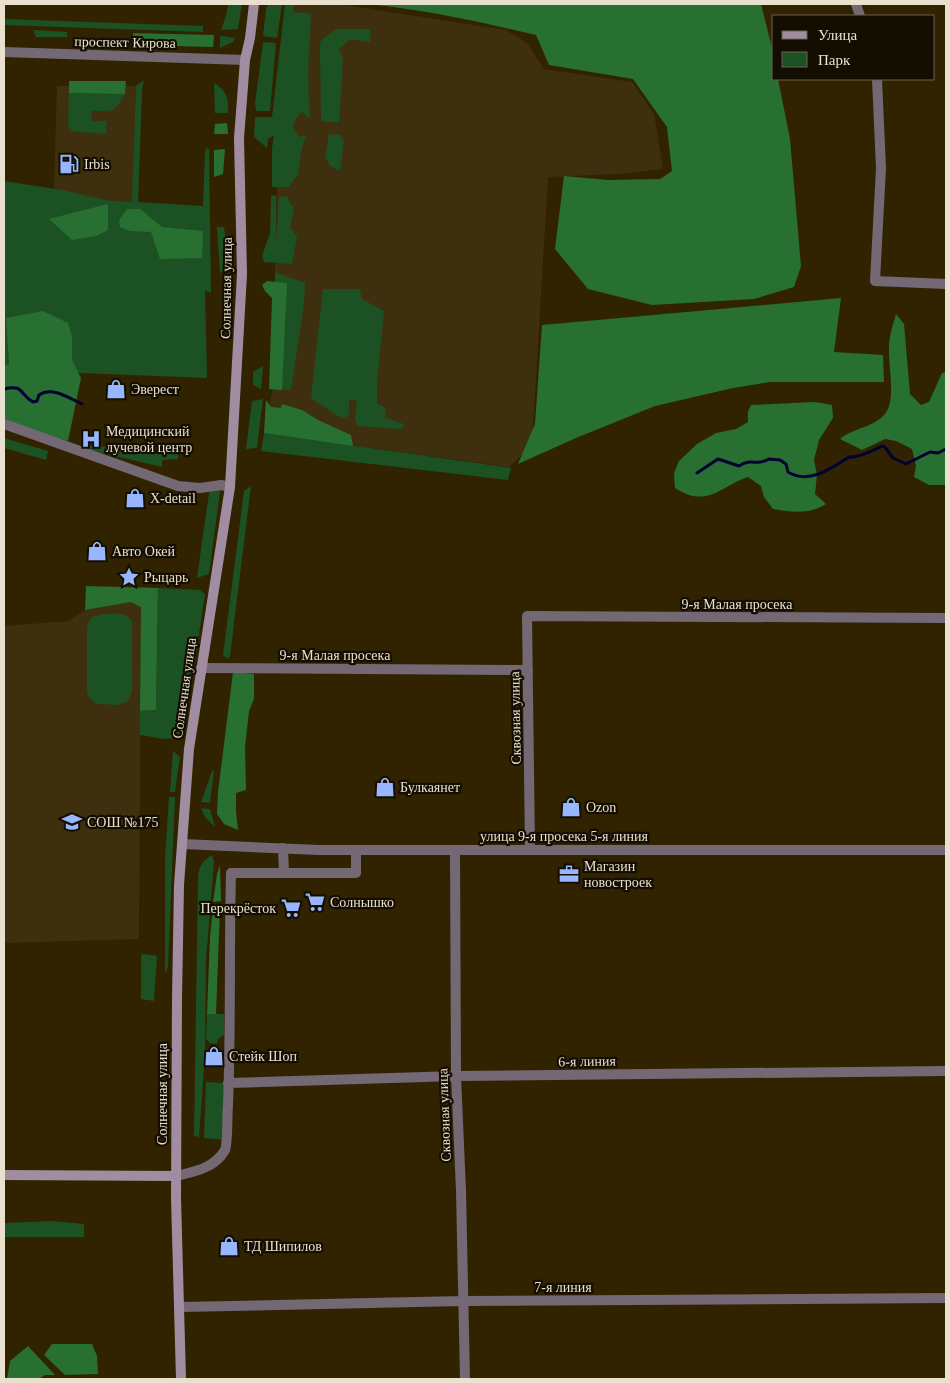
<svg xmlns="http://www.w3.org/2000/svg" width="950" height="1383" viewBox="0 0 950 1383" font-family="Georgia,serif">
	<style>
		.built { fill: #3e300f }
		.green { fill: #1c5124 }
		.forest { fill: #277032 }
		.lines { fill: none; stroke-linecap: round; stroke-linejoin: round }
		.stream { stroke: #010233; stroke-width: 3 }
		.minor { stroke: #746874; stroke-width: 10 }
		.tertiary { stroke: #746874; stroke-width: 10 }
		.secondary { stroke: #a18da1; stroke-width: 10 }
		.labels { text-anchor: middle; stroke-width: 4.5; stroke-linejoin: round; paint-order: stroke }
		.street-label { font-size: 14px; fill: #e9e0cd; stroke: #140e02 }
		.poi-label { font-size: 14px; fill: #e9e0cd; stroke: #140e02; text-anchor: start }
	</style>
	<rect width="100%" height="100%" fill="#312300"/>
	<path class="built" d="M294,4H338L506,30L527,43L544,69L632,82L654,114L663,169L619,174L548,177L532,445L509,467L264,433L272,393L277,191L281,98Z
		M57,86H136L133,202L106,200L54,189Z
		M131,602L141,607L139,939L4,943V626L69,621L85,610Z"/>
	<path class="green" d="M228,4H242L238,29L221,30L226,16Z
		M269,4H282L277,38L263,36L266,9Z
		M285,4H294L293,12L311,14L308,75L310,119L302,112L295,119L293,128L299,137L307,135L302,147L298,175L293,180L290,187H272V148L274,135L268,139L267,148L254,137L255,117H272Z
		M4,19L203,26V32L4,25Z
		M335,29H371L370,42L350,39L339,49L343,58L339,123L321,121L320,42Z
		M33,30L67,32V37H36Z
		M220,36L235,38L233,42L220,48Z
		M263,42L276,43L270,111H256L255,103Z
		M144,80L142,90L138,202L203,206L205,154L206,148L209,149L211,293L205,290L207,378L4,370V181L62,190L106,200L132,202L136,86Z
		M214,83C227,90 229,100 228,113H215Z
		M69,93L125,94C114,113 113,111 92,111L91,121H107L106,134L72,131L68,125Z
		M329,134L340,135L344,141L340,171L330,166L325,157Z
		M276,195V246L279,197L288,196L289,202L294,208L290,228L297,236L292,264L264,262L262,256L270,233L271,196Z
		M217,227H224L229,266L220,273Z
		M275,272L305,283L304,304L292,384L290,390L275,389Z
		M323,289H360L362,299L384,311L377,382V404L386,408L385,418L404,424L402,429L358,426L355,420L357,401L349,399V414L345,418L336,415L311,398Z
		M263,366L261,389L253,385V372Z
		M263,399L257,448L246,449L252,401Z
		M264,433L511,468L508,480L261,451Z
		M4,438L48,451L46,460L4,448Z
		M86,445L178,453V459L162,460V467L85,449Z
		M221,485L209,574L197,578L210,486Z
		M251,486L230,656L228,659L223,655L244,491Z
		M158,588L200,590L205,594L184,734C171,743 155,737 140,735V711L156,710Z
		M102,614C113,614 125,611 132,621V691L128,701L118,705L100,704L95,703L88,696L87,691V626L92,617Z
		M173,751L180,757L175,792H170Z
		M212,771H214L210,803L201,802Z
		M169,797H175L168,966L165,974V859Z
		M201,808L210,809L215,827L205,817Z
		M212,855L214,862L206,960L205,1055L199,1137L194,1136L198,880C198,868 201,862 212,855Z
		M142,954L157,956L154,1001L141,999V956Z
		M207,1014H224V1035L218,1039L217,1044L210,1043L206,1039Z
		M206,1082L224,1083V1140L204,1138Z
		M52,1221L84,1224V1237H4V1223Z"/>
	<path class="forest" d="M366,4H761L774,56V79H778L790,139L801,266L794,287L754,299L652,305L588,289L555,249L564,176L608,180L660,179L672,171L667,127L633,79L549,65L536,35C480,22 423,9 366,4Z
		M133,33L214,35L213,47L135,45Z
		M69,81H126L125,94L69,93Z
		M227,123L228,134H214L215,124Z
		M225,149L223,174L214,177V150Z
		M108,204V230L96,236L72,240L49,219Z
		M127,209H140L162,227L203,231L202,258L160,259L151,232L130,231L120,227L119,220Z
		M267,281L287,283L282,390L269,389L272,298L265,291L262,285Z
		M841,298L834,352L883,355L884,382H770L733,388L655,406L576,438L518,464L535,424L542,325Z
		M43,311L68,323L72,337V360L81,378L68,441L4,423V366L9,364L6,318Z
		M896,314L904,324L910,394L921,405L929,402L942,373L946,372V485H929L914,477L916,466L912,449L896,441L885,439L862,450L840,439C853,428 872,428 884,415C897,402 888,365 889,348C889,336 893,325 896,314Z
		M266,400L271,407L281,408L282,404L302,410L318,420L351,435L353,446L264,433Z
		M815,402L832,405L833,418L819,440L814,460L817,475L815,494L826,504C809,515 791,512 773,509L764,497L761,486L748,477C728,483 715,500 693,496C687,495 680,491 675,488L674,473L679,461L697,444L716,433L736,429L748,422V411L751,405Z
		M86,586L158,588L156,710L140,711L141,607L131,602L85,610Z
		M233,672L254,674V699L249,711L245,747L246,790L236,793V812L238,830L224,824L217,814L218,792Z
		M220,865L221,901L213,902L217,874Z
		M213,908H220L216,1014H207L210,937Z
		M52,1344H92L97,1356L98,1374L65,1375L44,1355Z
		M28,1346L55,1375H45L39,1379H7L10,1361Z"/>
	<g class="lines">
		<path class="stream" d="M4,389C24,384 19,394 33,402L37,401L39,395C52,386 69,398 82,404
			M697,473L718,459L739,466C752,457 756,467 769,459L780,460L786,464L788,472C809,485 832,468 849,457C859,458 874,450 882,446L885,447L893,458L906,464L930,452L938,453L946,449"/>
		<path class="minor" d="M856,4L860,16
			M877,79L881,168L875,281L946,284
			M4,424L178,486L200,488L221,485L230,487
			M201,668L528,670
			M182,844L319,850H946
			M283,848L284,873
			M530,849L527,616L946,618
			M455,850L456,1076L461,1191L465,1379
			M228,1083L456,1076L946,1071
			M176,1176C194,1172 215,1168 225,1150C228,1143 227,1114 228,1105C231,1027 229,950 231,873H356V850
			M180,1307L463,1301L946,1298"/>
		<path class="tertiary" d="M4,52L245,60"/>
		<path class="secondary" d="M4,1175L176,1176
			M181,1379L176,1198L177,998L179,885L189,749L230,487L242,274L239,138L245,60L250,38L254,4"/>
	</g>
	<defs>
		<symbol id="fuel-bare" viewBox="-9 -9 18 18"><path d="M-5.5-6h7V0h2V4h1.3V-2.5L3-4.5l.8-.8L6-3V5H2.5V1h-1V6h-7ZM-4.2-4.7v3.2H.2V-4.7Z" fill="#97b6fd" stroke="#140e02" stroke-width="2.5" paint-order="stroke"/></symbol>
		<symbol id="shop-bare" viewBox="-9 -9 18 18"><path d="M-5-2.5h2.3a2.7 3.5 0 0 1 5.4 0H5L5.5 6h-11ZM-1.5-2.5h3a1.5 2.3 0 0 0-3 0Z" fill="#97b6fd" stroke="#140e02" stroke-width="2.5" paint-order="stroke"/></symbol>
		<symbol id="hospital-bare" viewBox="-9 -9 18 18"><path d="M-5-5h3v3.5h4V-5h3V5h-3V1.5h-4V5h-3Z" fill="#97b6fd" stroke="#140e02" stroke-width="2.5" paint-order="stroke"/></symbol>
		<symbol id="sight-bare" viewBox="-9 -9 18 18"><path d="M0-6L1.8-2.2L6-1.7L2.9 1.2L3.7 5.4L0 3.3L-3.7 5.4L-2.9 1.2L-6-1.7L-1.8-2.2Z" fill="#97b6fd" stroke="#140e02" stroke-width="2.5" paint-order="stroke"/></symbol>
		<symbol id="school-bare" viewBox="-9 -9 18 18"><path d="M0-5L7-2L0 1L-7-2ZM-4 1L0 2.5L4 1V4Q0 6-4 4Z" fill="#97b6fd" stroke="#140e02" stroke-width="2.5" paint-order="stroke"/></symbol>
		<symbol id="office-bare" viewBox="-9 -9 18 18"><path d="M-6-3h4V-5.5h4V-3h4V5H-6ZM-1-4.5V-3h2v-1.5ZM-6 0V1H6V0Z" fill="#97b6fd" stroke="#140e02" stroke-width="2.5" paint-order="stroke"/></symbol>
		<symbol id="supermarket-bare" viewBox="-9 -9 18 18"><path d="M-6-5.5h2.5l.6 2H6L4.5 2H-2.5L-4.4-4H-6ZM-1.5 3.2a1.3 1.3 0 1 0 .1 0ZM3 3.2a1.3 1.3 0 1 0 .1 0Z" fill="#97b6fd" stroke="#140e02" stroke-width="2.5" paint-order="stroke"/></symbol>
	</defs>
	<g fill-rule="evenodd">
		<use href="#fuel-bare" x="55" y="150" width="28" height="28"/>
		<use href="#shop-bare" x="102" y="375" width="28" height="28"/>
		<use href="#hospital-bare" x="77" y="425" width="28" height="28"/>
		<use href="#shop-bare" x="121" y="484" width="28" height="28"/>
		<use href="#shop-bare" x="83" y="537" width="28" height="28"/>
		<use href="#sight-bare" x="115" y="563" width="28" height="28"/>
		<use href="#shop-bare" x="371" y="773" width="28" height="28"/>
		<use href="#shop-bare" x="557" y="793" width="28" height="28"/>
		<use href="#school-bare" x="58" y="808" width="28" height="28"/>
		<use href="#office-bare" x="555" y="860" width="28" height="28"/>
		<use href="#supermarket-bare" x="301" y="888" width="28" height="28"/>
		<use href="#supermarket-bare" x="277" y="894" width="28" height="28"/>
		<use href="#shop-bare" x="200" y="1042" width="28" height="28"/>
		<use href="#shop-bare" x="215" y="1232" width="28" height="28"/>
	</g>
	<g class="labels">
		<g class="street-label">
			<text transform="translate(125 42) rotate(1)" y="5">проспект Кирова</text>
			<text transform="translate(226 288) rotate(-89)" y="5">Солнечная улица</text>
			<text x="737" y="609">9-я Малая просека</text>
			<text x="335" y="660">9-я Малая просека</text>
			<text transform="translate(184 688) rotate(-82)" y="5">Солнечная улица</text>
			<text transform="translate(515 718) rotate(-91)" y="5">Сквозная улица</text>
			<text x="564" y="841">улица 9-я просека 5-я линия</text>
			<text transform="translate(587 1061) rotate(-1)" y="5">6-я линия</text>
			<text transform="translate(162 1094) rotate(-90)" y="5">Солнечная улица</text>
			<text transform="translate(444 1115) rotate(-92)" y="5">Сквозная улица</text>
			<text x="563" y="1292">7-я линия</text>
		</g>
		<g class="poi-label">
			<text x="84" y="169">Irbis</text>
			<text x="131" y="394">Эверест</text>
			<text x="106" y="436">Медицинский<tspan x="106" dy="16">лучевой центр</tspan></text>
			<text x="150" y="503">X-detail</text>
			<text x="112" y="556">Авто Окей</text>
			<text x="144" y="582">Рыцарь</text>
			<text x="400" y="792">Булкаянет</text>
			<text x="586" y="812">Ozon</text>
			<text x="87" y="827">СОШ №175</text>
			<text x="584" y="871">Магазин<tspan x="584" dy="16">новостроек</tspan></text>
			<text x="330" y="907">Солнышко</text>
			<text x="276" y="913" text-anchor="end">Перекрёсток</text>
			<text x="229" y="1061">Стейк Шоп</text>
			<text x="244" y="1251">ТД Шипилов</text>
		</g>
	</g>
	<rect width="950" height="1383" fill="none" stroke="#e9e0cd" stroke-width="10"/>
	<rect x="772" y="15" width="162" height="65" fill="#140e02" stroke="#696253"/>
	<rect x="782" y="31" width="25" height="8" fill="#a18da1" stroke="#696253"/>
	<text x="818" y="40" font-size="15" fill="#e9e0cd">Улица</text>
	<rect x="782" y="52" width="25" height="15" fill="#1c5124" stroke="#696253"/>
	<text x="818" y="65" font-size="15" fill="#e9e0cd">Парк</text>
</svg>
